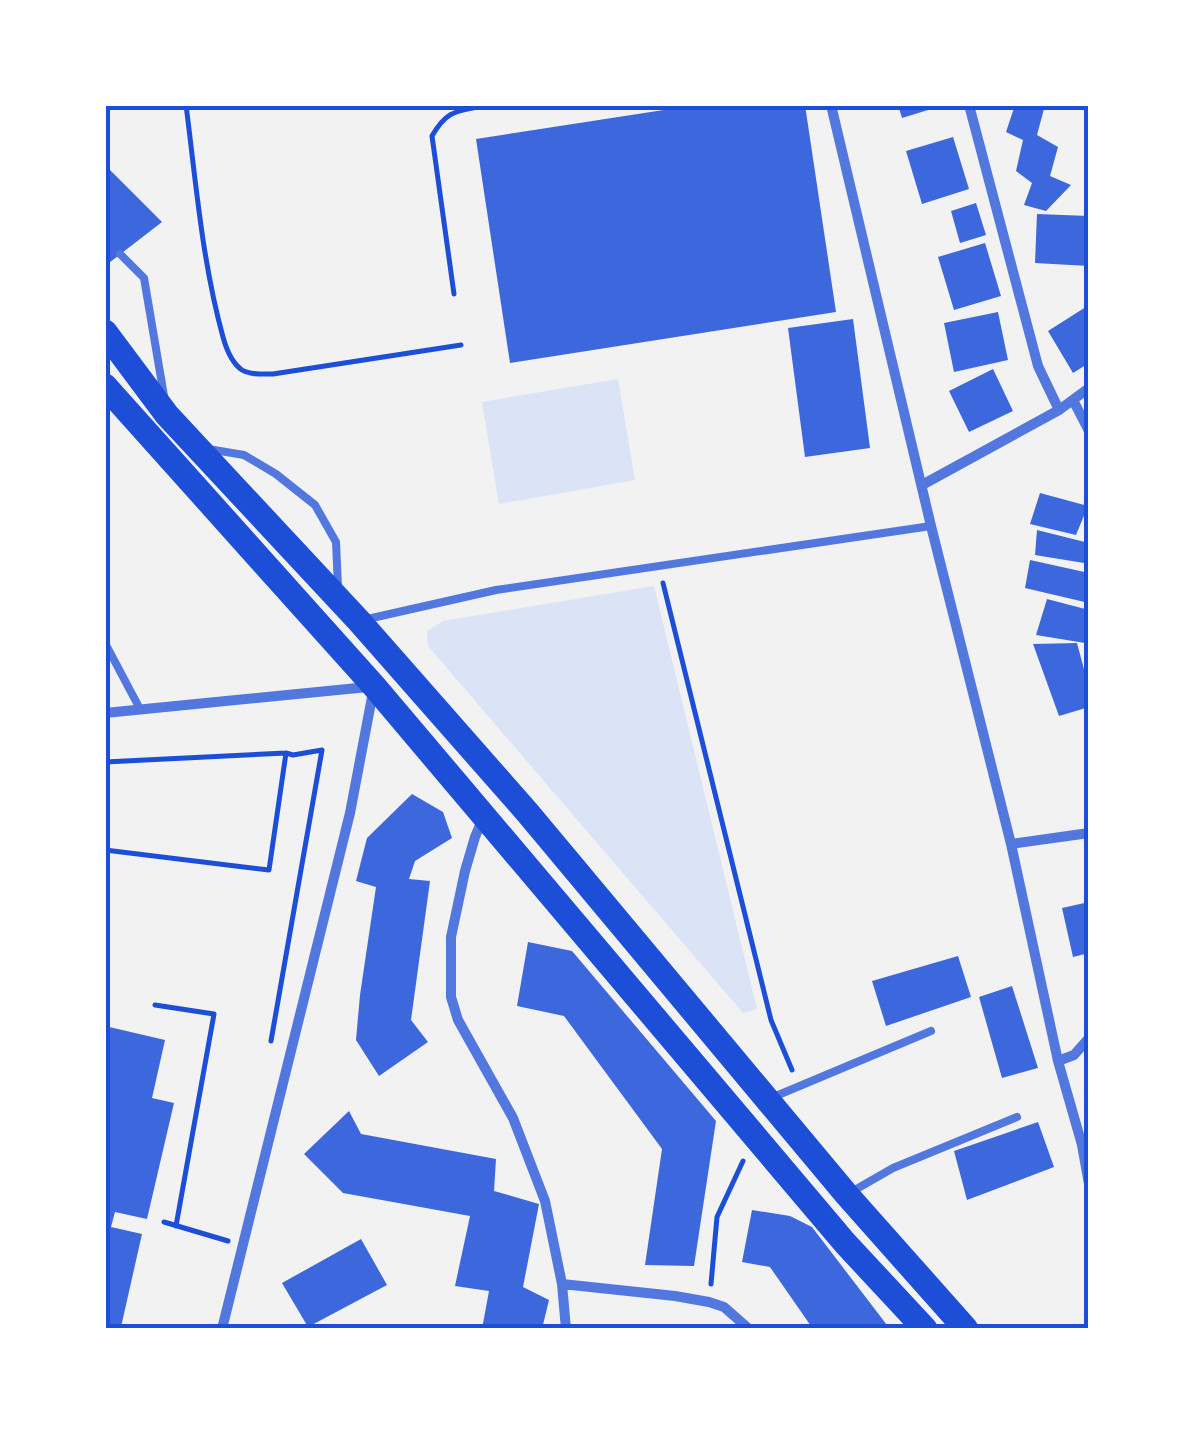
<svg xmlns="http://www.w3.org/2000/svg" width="1194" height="1434" viewBox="0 0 1194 1434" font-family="Poppins,sans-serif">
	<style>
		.green { fill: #dbe4f7 }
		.building { fill: #3d67dc }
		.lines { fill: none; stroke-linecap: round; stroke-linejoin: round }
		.path { stroke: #1d4ed8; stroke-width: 5 }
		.service { stroke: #5277de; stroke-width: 8 }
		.minor { stroke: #5277de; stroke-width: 10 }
		.primary { stroke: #1d4ed8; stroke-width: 25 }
		.neatline { fill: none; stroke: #1d4ed8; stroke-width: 4 }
	</style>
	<rect width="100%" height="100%" fill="#f2f2f2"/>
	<path class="green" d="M618,379L635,480L499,504L482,402Z
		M654,586L757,1009L743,1013L428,646L427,631L443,621Z"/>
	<path class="building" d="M696,105H805L836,312L510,363L476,139Z
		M898,105H926L928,110L902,118Z
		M1015,105H1045L1037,135L1058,147L1050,176L1071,185L1046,211L1024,205L1032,183L1016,171L1023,140L1006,132Z
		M953,137L969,189L922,204L906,151Z
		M105,165L162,222L105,266Z
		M976,203L986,235L960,243L951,211Z
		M1037,214L1089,216V266L1035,263Z
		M985,243L1001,296L954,310L938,257Z
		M1089,305V363L1073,373L1048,331Z
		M998,312L1008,360L954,372L944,323Z
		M853,319L870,448L805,457L788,328Z
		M993,369L1013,411L969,432L949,391Z
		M1040,493L1088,506L1076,535L1030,524Z
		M1037,530L1089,543V554L1084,563L1035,555Z
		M1030,560L1089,573V603L1025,588Z
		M1047,599L1089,610V632L1085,643L1036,635Z
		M1077,643L1089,688V707L1059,716L1033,644Z
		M412,794L443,812L452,838L415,861L409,879L430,881L411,1020L428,1042L379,1076L356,1040L360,995L376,887L356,881L367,838Z
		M1089,902V953L1073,957L1062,908Z
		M528,942L572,951L716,1121L694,1266L645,1265L662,1149L564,1016L517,1006Z
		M958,956L971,997L886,1026L872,981Z
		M1012,986L1038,1068L1002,1078L979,997Z
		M105,1026L165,1040L152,1098L174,1103L147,1219L115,1212L111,1227L142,1234L121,1327L105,1323Z
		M349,1111L361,1134L496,1159L494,1191L539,1204L523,1287L549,1300L542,1329H482L489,1291L455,1286L470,1216L343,1193L304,1154Z
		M1038,1122L1054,1167L967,1200L954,1151Z
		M752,1210L790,1216L812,1227L890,1329H813L770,1267L742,1262Z
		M361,1239L387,1285L308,1327L282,1283Z"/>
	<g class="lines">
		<path class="path" d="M186,105C196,182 202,261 223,337C226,348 232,363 242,370C250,375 263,374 273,374L461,345
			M454,294L432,136C448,108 458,112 487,105
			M663,583L771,1020L792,1070
			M105,762L286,753L269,870L105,850
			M155,1005L214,1014L176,1226
			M271,1041L322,750L293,755L286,753
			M164,1222L228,1241
			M711,1284L717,1217L743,1161"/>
		<path class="service" d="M120,254L144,278L164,396
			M208,449L244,455L276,474L315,505L336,542L338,587
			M363,620L496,590L931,526
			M105,643L140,709
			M771,1098L931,1031
			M853,1191L893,1168L1017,1117"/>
		<path class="minor" d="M831,105L931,526L1011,844L1058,1061L1082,1145L1089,1184
			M969,105L1038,366L1059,410
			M1073,400L1089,431
			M922,485L1059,410L1089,388
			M105,713L368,687
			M483,818L475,837L465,871L451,937V997L458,1020L513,1118L545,1201L562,1284L566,1329
			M1011,844L1089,833
			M1058,1061L1074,1055L1089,1038
			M562,1284L675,1296L709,1302L724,1307L749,1329
			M222,1329L350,813L373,692"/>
		<path class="primary" d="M105,332L167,415L359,621L527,812L847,1195L966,1329
			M105,386L374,686L845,1243L925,1329"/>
	</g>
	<rect width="1194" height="1434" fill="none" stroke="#ffffff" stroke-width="215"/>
	<rect x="108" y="108" width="978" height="1218" class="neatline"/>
</svg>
